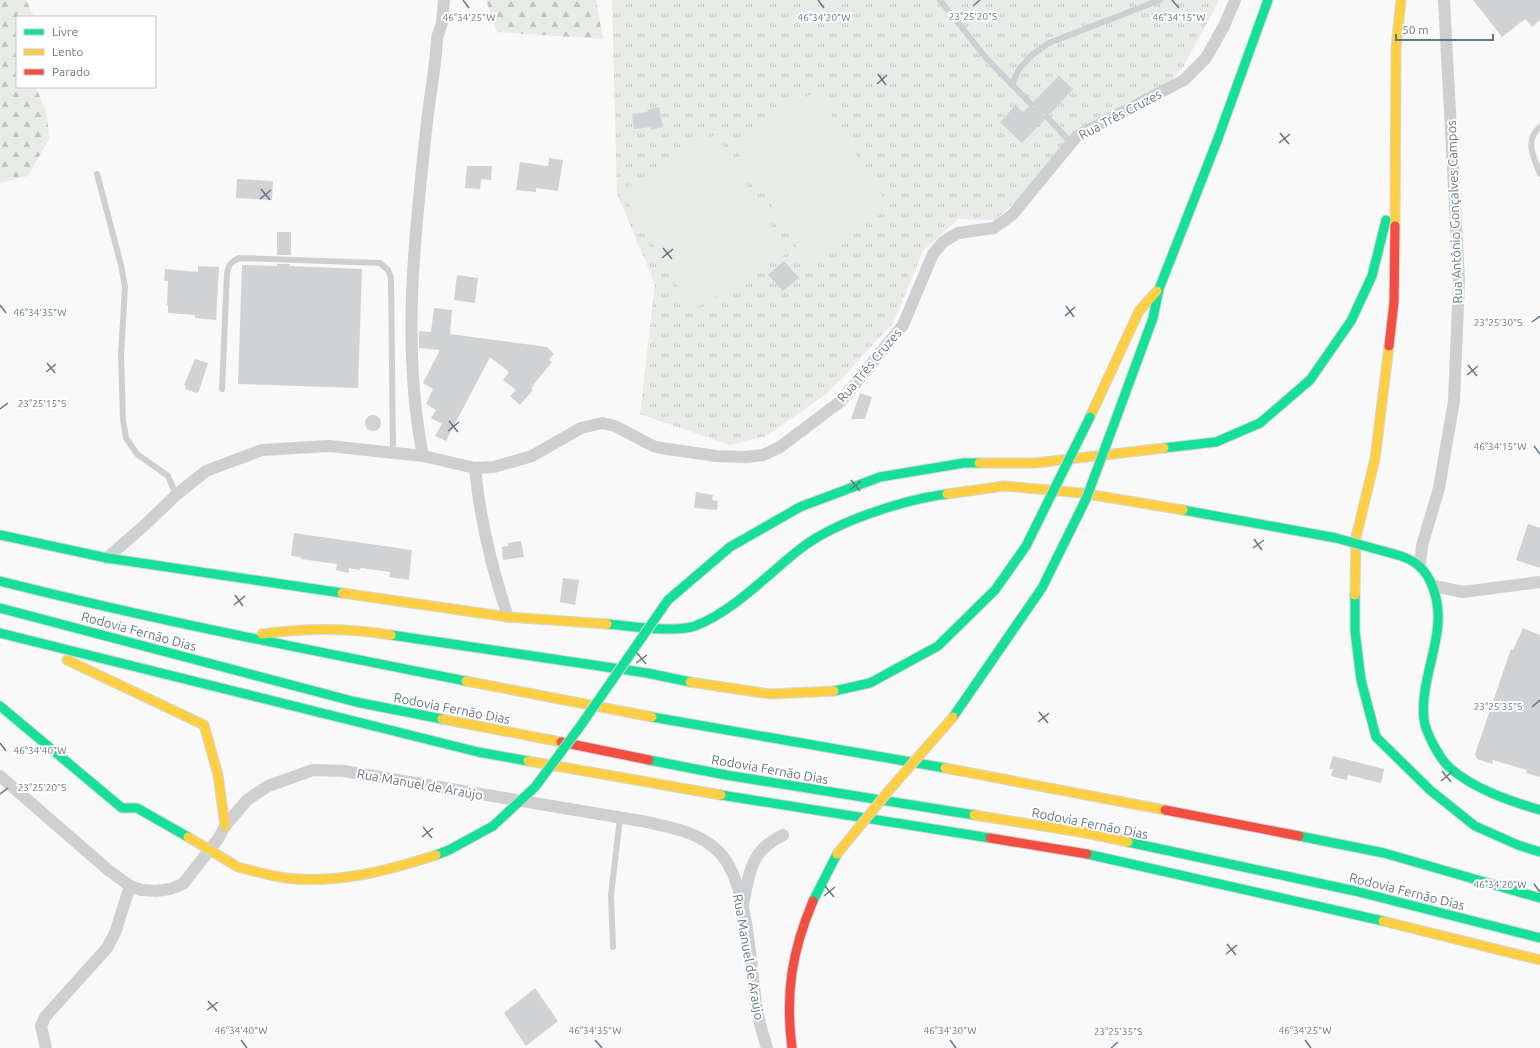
<svg xmlns="http://www.w3.org/2000/svg" width="1540" height="1048" viewBox="0 0 1540 1048" font-family="Ubuntu,sans-serif">
	<style>
		.grass { fill: url(#grass-tufts) }
		.forest { fill: url(#forest-firs) }
		.garden { fill: #e8ebe6 }
		.building { fill: #d0d2d3 }
		.lines { fill: none; stroke-linecap: round; stroke-linejoin: round }
		.fast-casing { stroke: #d5d6d7; stroke-width: 11 }
		.slow-casing { stroke: #d5d6d7; stroke-width: 11 }
		.jam-casing { stroke: #d5d6d7; stroke-width: 11 }
		.lane { stroke: #cecfd0; stroke-width: 6 }
		.street { stroke: #cecfd0; stroke-width: 12 }
		.fast { stroke: #16e098; stroke-width: 9 }
		.slow { stroke: #ffcf43; stroke-width: 9 }
		.jam { stroke: #f24e42; stroke-width: 9 }
		.fast-bridge-casing { stroke: #d5d6d7; stroke-width: 11; stroke-linecap: butt }
		.slow-bridge-casing { stroke: #d5d6d7; stroke-width: 11; stroke-linecap: butt }
		.fast-bridge { stroke: #16e098; stroke-width: 9 }
		.slow-bridge { stroke: #ffcf43; stroke-width: 9 }
		.ticks { fill: none; stroke: #657683; stroke-width: 1.5 }
		.labels { text-anchor: middle; stroke-width: 4; stroke-linejoin: round; paint-order: stroke }
		.street-label { font-size: 13px; fill: #657683; stroke: #fff }
		.ticks-label { font-size: 10px; text-anchor: middle; fill: #657683; stroke: #fff; stroke-width: 4; stroke-linejoin: round; paint-order: stroke }
	</style>
	<defs>
		<pattern id="grass-tufts" width="24" height="20" patternUnits="userSpaceOnUse"><rect width="24" height="20" fill="#e8ebe6"/><path d="M3 7l-1-3M5 7V3M7 7l1-3M15 17l-1-3M17 17v-4M19 17l1-3" fill="none" stroke="#c0c3c0"/></pattern>
		<pattern id="forest-firs" width="22" height="20" patternUnits="userSpaceOnUse"><rect width="22" height="20" fill="#e8ebe6"/><path d="M5 1l3.5 6h-7zM16 11l3.5 6h-7z" fill="#c0c3c0"/></pattern>
	</defs>
	<rect width="100%" height="100%" fill="#f9f9f9"/>
	<path class="grass" d="M612,0H1219L1184,66L1172,80L1066,140L1033,185L995,220L958,219L923,251L893,323L828,393L766,436L730,445L640,414L655,284L617,194Z"/>
	<path class="forest" d="M0,0H26L34,17H17V87H38L37,90L47,114L49,139L28,176L0,183Z
		M486,0H596L603,39L497,32Z"/>
	<path class="garden" d="M816,91L890,208L806,261L732,143Z
		M716,134L787,253L692,310L621,191Z"/>
	<path class="building" d="M1473,0H1540V20L1532,27L1525,19L1502,37Z
		M1059,76L1073,89L1050,114H1044V120L1022,143L1000,122L1016,105L1023,112L1028,107H1034V101Z
		M659,107L663,127L651,130V127L634,129L632,114L648,112L647,110Z
		M549,158L563,160L558,191L536,188V192L516,190L520,162L548,166Z
		M467,166H492L491,180L481,179L480,189L465,188Z
		M237,179L273,181L272,200L236,198Z
		M277,232H291V255H277Z
		M784,261L799,278L783,291L768,275Z
		M277,264H290V266L362,269L358,388L238,384L242,265L277,266Z
		M198,266L219,267L216,320L195,318V315L168,313V305H167L168,281H164L165,269L198,272Z
		M457,275L478,278L475,303L454,300Z
		M434,308L452,310L450,334L547,347L554,354L549,360L552,362L534,384L531,389L533,390L520,405L510,396L516,390L503,380L509,372L490,357L489,359L446,441L435,436L442,424L431,418L436,410L426,404L433,389L423,383L440,350L419,348V331L431,332Z
		M195,359L208,363L199,391L197,393L185,389L186,385H184Z
		M860,393L872,397L865,419H851Z
		M365 423a8 8 0 1 1 16 0a8 8 0 1 1-16 0Z
		M696,492L713,495L712,500L718,501L717,510L694,508Z
		M1528,524L1540,528V568L1516,560Z
		M294,533L412,550L409,580L389,577L390,572L361,568L360,570L349,568V573L336,570L337,564L301,559V557L291,556Z
		M521,541L524,557L503,560L502,547L508,546V543Z
		M563,578L579,580L575,605L560,602Z
		M1523,628L1540,635V777L1526,773L1527,770L1493,760L1492,764L1477,759L1475,754L1511,649L1513,650Z
		M1333,756L1384,769L1381,783L1348,775L1347,780L1331,776L1333,769H1329Z
		M535,988L558,1021L526,1046L504,1013Z"/>
	<g class="lines">
		<defs>
			<path id="fast" d="M1117,416L1153,318L1159,289L1217,141L1268,0
				M1164,448L1216,442L1260,423L1310,380L1351,321L1372,276L1386,220
				M1183,510L1336,538
				M0,535L107,558L342,593
				M1394,554C1414,559 1426,568 1433,588C1450,632 1419,675 1424,719C1425,732 1440,759 1449,767C1473,789 1510,801 1540,810
				M0,581C154,620 310,650 466,681
				M1355,595V631L1361,680L1376,737L1430,790L1475,826L1518,845L1540,852
				M668,600L730,547L800,507L880,477L964,463H979
				M0,608L356,702L442,719
				M607,624C631,626 674,633 695,626C734,611 768,574 800,549C836,521 903,500 947,494
				M0,633L478,752L528,761
				M391,635L647,673L690,682
				M834,691L870,683L938,646L995,590
				M0,706L122,808H137L188,837
				M652,717L945,768
				M953,717L1042,588
				M649,760L726,775L974,815
				M721,795L990,838
				M1299,836L1384,853L1540,898
				M1128,842L1355,891L1540,938
				M1087,854L1383,921
				M436,855L449,850L493,826
				M813,901L837,854"/>
			<path id="slow" d="M1395,226L1396,48L1401,0
				M1090,417L1139,311L1157,291
				M979,463H1035L1164,448
				M947,494L1004,486L1081,493L1183,510
				M342,593L508,617L607,624
				M1355,595L1356,537L1375,459L1389,346
				M262,634C304,628 349,628 391,635
				M67,660L204,725L218,775L225,826
				M466,681L652,717
				M690,682L770,694L834,691
				M442,719L561,742
				M528,761L721,795
				M945,768L1165,810
				M974,815L1086,833L1128,842
				M238,867C254,871 270,876 286,878C337,884 387,871 436,855
				M1383,921L1540,960"/>
			<path id="jam" d="M1389,346L1394,302L1395,226
				M561,742L649,760
				M1165,810L1299,836
				M990,838L1087,854
				M792,1048C785,993 792,951 813,901"/>
		</defs>
		<use href="#fast" class="fast-casing"/>
		<use href="#slow" class="slow-casing"/>
		<use href="#jam" class="jam-casing"/>
		<path class="lane" d="M940,0L987,59L1031,104
			M1012,85L1019,69L1032,55L1049,43L1160,0
			M1047,117L1070,142
			M1540,127C1524,140 1534,158 1540,174
			M97,174L121,265L125,287L121,355L123,420L126,438L137,454L168,476L176,495
			M222,389L227,274C228,265 231,262 239,258L380,263L388,270L391,278L393,452
			M613,947L611,895L620,818"/>
		<path class="street" d="M423,456C401,345 415,233 427,122C430,94 436,66 437,38L442,23L444,0
			M475,468C480,521 491,566 508,617
			M107,558L147,523L176,495L206,471L262,450L329,446L423,456L475,468L494,467L532,456L581,428L602,423L615,426L653,446L661,448L716,456L747,457L763,455L780,447L841,401L903,325L933,254L943,242L958,233L994,228L1012,215L1077,136L1184,80L1206,58L1224,26L1235,0
			M1420,564L1422,546L1439,488L1454,401L1459,280L1444,0
			M1434,586L1463,592L1540,582
			M0,776L107,869L130,886L142,890L156,891L170,889L183,884L218,839L225,826L247,800L268,786L313,770L344,771L647,822C673,828 699,832 719,852C749,882 750,968 757,1010C759,1022 763,1035 767,1048
			M743,904C750,871 750,851 783,835
			M46,1048L41,1026L45,1017L107,948L115,933L130,886"/>
		<use href="#fast" class="fast"/>
		<use href="#slow" class="slow"/>
		<use href="#jam" class="jam"/>
		<defs>
			<path id="fast-bridge" d="M1336,538L1394,554
				M1042,588L1086,499L1117,416
				M995,590L1026,546L1090,417
				M493,826L535,787L579,728L668,600"/>
			<path id="slow-bridge" d="M188,837L238,867
				M837,854L891,788L953,717"/>
		</defs>
		<use href="#fast-bridge" class="fast-bridge-casing"/>
		<use href="#slow-bridge" class="slow-bridge-casing"/>
		<use href="#fast-bridge" class="fast-bridge"/>
		<use href="#slow-bridge" class="slow-bridge"/>
	</g>
	<path class="ticks" d="M463,0L469,8M818,0L824,8M1172,0L1179,8M973,6L980,0M878,74L886,85M877,84L887,75M1280,133L1289,144M1279,143L1290,134M261,189L270,200M260,199L271,190M663,248L672,259M662,258L673,249M0,305L6,313M1066,306L1074,317M1065,316L1075,307M1532,322L1540,316M47,363L55,373M1468,365L1477,376M46,372L56,364M1467,375L1478,366M0,409L8,403M449,421L458,432M448,431L459,422M1534,446L1540,454M851,480L860,491M850,490L861,481M1254,539L1262,550M1253,548L1264,540M235,595L243,606M234,605L245,596M637,653L646,664M636,663L647,655M1532,707L1540,700M1039,712L1048,723M1038,722L1049,713M0,743L6,751M1442,771L1451,782M1441,781L1452,772M0,794L8,788M423,827L432,838M422,837L433,828M1534,884L1540,892M825,886L834,897M824,896L835,887M1227,944L1236,955M1226,954L1237,945M208,1001L217,1011M207,1010L218,1002M241,1040L247,1048M595,1040L602,1048M950,1040L956,1048M1305,1040L1311,1048M1111,1048L1118,1042"/>
	<g class="labels">
		<g class="street-label">
			<text transform="translate(1120 114) rotate(-28)" y="5">Rua Três Cruzes</text>
			<text transform="translate(1454 212) rotate(-92)" y="5">Rua Antônio Gonçalves Campos</text>
			<text transform="translate(869 365) rotate(-50)" y="5">Rua Três Cruzes</text>
			<text transform="translate(139 631) rotate(15)" y="5">Rodovia Fernão Dias</text>
			<text transform="translate(452 708) rotate(11)" y="5">Rodovia Fernão Dias</text>
			<text transform="translate(770 769) rotate(10)" y="5">Rodovia Fernão Dias</text>
			<text transform="translate(420 784) rotate(10)" y="5">Rua Manuel de Araújo</text>
			<text transform="translate(1090 823) rotate(11)" y="5">Rodovia Fernão Dias</text>
			<text transform="translate(1407 891) rotate(14)" y="5">Rodovia Fernão Dias</text>
			<text transform="translate(749 957) rotate(80)" y="5">Rua Manuel de Araújo</text>
		</g>
	</g>
	<g class="ticks-label">
		<text x="973" y="20">23°25'20"S</text>
		<text x="469" y="21">46°34'25"W</text>
		<text x="824" y="21">46°34'20"W</text>
		<text x="1179" y="21">46°34'15"W</text>
		<text x="40" y="316">46°34'35"W</text>
		<text x="1498" y="326">23°25'30"S</text>
		<text x="42" y="407">23°25'15"S</text>
		<text x="1500" y="450">46°34'15"W</text>
		<text x="1498" y="710">23°25'35"S</text>
		<text x="40" y="754">46°34'40"W</text>
		<text x="42" y="791">23°25'20"S</text>
		<text x="1500" y="888">46°34'20"W</text>
		<text x="241" y="1034">46°34'40"W</text>
		<text x="595" y="1034">46°34'35"W</text>
		<text x="950" y="1034">46°34'30"W</text>
		<text x="1305" y="1034">46°34'25"W</text>
		<text x="1118" y="1035">23°25'35"S</text>
	</g>
	<rect x="16" y="16" width="140" height="72" fill="#ffffff" stroke="#c1c8cd"/>
	<rect x="24" y="29" width="20" height="6" fill="#16e098" stroke="#c1c8cd"/>
	<text x="52" y="36" font-size="12" fill="#657683">Livre</text>
	<rect x="24" y="49" width="20" height="6" fill="#ffcf43" stroke="#c1c8cd"/>
	<text x="52" y="56" font-size="12" fill="#657683">Lento</text>
	<rect x="24" y="69" width="20" height="6" fill="#f24e42" stroke="#c1c8cd"/>
	<text x="52" y="76" font-size="12" fill="#657683">Parado</text>
	<path d="M1396 34v6h97v-6" fill="none" stroke="#657683" stroke-width="2"/>
	<text x="1402" y="34" font-size="12" fill="#657683" stroke="#ffffff" stroke-width="3" paint-order="stroke">50 m</text>
</svg>
